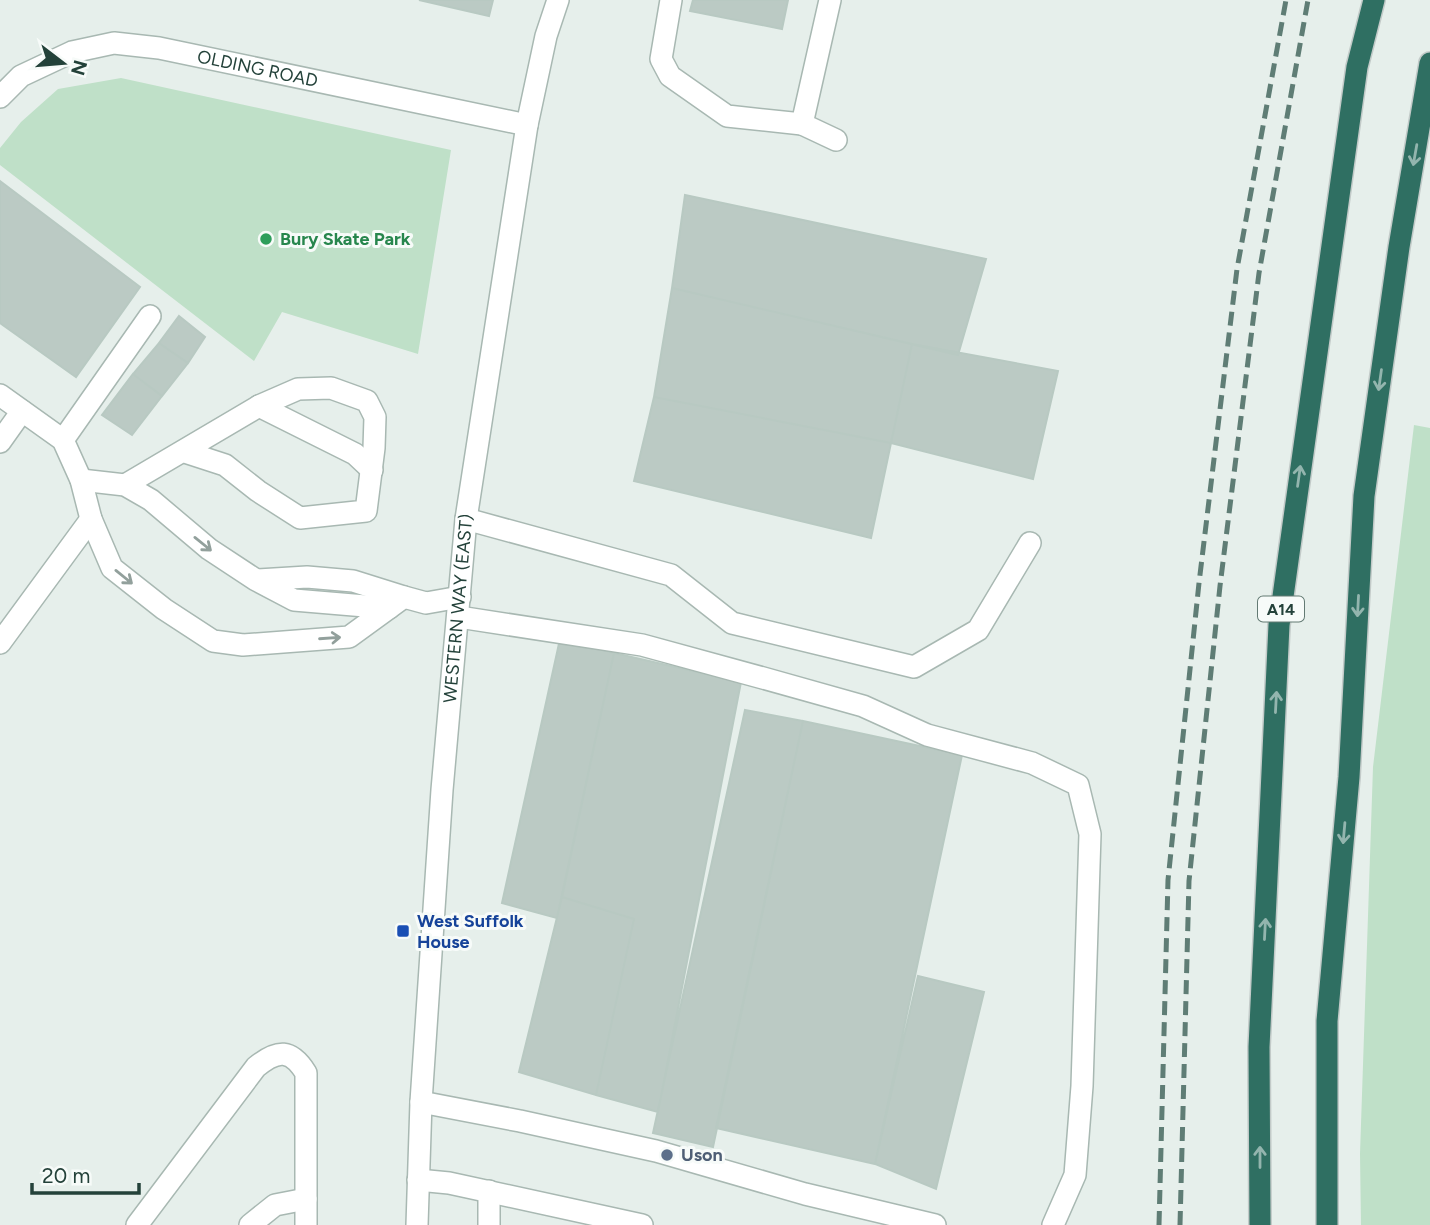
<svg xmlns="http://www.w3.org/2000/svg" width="1430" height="1225" viewBox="0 0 1430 1225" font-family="Figtree,sans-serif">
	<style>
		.green { fill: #bfe0c8 }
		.building { fill: #bbcac4; stroke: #b8c9c2; stroke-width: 2 }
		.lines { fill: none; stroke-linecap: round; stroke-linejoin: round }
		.minor-casing { stroke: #a8b8b2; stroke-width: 24 }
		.highway-casing { stroke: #c2cac8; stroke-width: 24 }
		.minor { stroke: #fff; stroke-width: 21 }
		.highway { stroke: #2f6f62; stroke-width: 21 }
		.rail { stroke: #5f7d75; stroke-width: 5; stroke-dasharray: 14 7; stroke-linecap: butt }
		.oneway { stroke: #93b5ae }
		.oneway2 { stroke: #92a09c }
		.leisure-dot { fill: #2e9e5b; stroke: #f7fbf9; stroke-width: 2.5 }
		.transit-dot { fill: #1a4fb4; stroke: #f7fbf9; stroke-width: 2.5 }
		.service-dot { fill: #5c6f8a; stroke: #f7fbf9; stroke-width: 2.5 }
		.labels { text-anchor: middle; stroke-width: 6; stroke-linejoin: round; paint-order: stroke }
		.shield { fill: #f7fbf9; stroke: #637a73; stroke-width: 2 }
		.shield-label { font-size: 16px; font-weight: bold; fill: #24423a }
		.street-label { font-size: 18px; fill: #24423a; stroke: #f7fbf9 }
		.leisure-label { font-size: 18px; font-weight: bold; fill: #27864d; stroke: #f7fbf9; text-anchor: start }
		.transit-label { font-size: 18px; font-weight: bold; fill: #164399; stroke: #f7fbf9; text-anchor: start }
		.service-label { font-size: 18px; font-weight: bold; fill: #4e5e75; stroke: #f7fbf9; text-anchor: start }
	</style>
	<rect width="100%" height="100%" fill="#e6efeb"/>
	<path class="green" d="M121,78L451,150L418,354L282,312L254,361L0,165V148L21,122L58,89Z
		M1414,425L1430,428V1225H1361L1360,1154L1373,767Z"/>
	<path class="building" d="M419,0H493L489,16Z
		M693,0H788L782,29L690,11Z
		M0,181L140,287L76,377L0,323Z
		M685,195L986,259L958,355L672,288Z
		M672,288L912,344L891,443L654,397Z
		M179,316L205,337L188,363L159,343Z
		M159,343L188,363L162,396L133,374Z
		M912,344L1058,371L1033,479L891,443Z
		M133,374L162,396L132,435L102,415Z
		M654,397L891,443L871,538L634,481Z
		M560,639L614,653L557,918L502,903Z
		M614,653L741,682L658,1112L596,1095L634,919L562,897Z
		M745,710L803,721L713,1147L653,1133Z
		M803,721L962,755L875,1164L716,1128Z
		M562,897L634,919L596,1095L519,1072Z
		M918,976L984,992L936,1189L875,1164Z"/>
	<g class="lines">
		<defs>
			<g id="minor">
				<path d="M671,0L661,59L670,76L727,116L802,124"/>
				<path d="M830,0L802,124L836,140"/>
				<path id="s1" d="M0,97L21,76L72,52L114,43L159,48L527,125"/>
				<path d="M0,395L63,440L81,480L91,519L112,568L164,609L213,641L243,645L349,637L404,597L426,603L460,597"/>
				<path d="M259,406L355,454L372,470"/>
				<path d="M63,440L150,316"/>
				<path d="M0,442L22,411"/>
				<path d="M81,480L125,485L151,500L209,549L256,580L294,600L389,608"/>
				<path d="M125,485L259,406L298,389L331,388L367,401L375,417L374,448L366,511L300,518L258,491L225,465L185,452"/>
				<path d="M466,519L671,575L732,623L914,667L978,630L1030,543"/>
				<path d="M258,580L307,577L353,581L404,597"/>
				<path d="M459,617L642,645L763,678L863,706L927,735L1032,763L1078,785L1090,834L1082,1086L1075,1175L1053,1225"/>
				<path d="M0,643L91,519"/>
				<path d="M421,1102L520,1121L656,1151L805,1194L935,1225"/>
				<path d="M418,1180L449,1183L642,1225"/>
				<path d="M137,1225L256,1067C278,1049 291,1049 306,1073V1225"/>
				<path d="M250,1225L275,1205L306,1199"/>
				<path id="s2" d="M417,1225L421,1102L442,790L466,519L527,125L546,36L558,0"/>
				<path d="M489,1225V1191"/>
			</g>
			<path id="highway" d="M1260,1225L1259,1047L1279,625L1357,67L1374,0
				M1327,1225V1021L1349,777L1364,496L1399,247L1430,63"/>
		</defs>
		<use href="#minor" class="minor-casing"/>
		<use href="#highway" class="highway-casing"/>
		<use href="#minor" class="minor"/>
		<use href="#highway" class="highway"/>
		<path class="rail" d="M1159,1225L1168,880L1199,583L1237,269L1286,0
			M1180,1225L1189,881L1220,586L1259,273L1308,0"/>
	</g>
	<defs><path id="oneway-shaft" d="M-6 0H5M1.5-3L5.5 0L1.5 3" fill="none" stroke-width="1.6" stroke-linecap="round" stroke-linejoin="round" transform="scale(1.75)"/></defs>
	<g class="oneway">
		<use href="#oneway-shaft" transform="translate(1415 155) rotate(100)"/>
		<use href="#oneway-shaft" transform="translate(1380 380) rotate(98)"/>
		<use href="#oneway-shaft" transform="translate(1299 476) rotate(-82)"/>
		<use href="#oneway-shaft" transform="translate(1358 606) rotate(93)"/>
		<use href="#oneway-shaft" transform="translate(1276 702) rotate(-87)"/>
		<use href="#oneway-shaft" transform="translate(1344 833) rotate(95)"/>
		<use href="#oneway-shaft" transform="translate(1265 929) rotate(-87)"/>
		<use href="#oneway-shaft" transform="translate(1260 1157) rotate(-90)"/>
	</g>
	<g class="oneway2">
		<use href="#oneway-shaft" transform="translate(203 544) rotate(39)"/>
		<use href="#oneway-shaft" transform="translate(124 577) rotate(39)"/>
		<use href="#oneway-shaft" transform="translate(330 638) rotate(-4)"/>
	</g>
	<circle class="leisure-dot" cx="266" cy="239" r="7"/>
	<rect class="transit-dot" x="396" y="924" width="14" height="14" rx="3.5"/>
	<circle class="service-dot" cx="667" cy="1155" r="7"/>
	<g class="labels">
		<rect class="shield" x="1258" y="596.5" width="46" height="25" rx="5"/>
		<g class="shield-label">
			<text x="1281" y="615">A14</text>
		</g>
		<g class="street-label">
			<text dy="6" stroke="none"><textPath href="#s1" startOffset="275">OLDING ROAD</textPath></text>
			<text dy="6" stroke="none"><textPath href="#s2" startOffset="618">WESTERN WAY (EAST)</textPath></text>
		</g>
		<g class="leisure-label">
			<text x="280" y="245">Bury Skate Park</text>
		</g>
		<g class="transit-label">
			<text x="417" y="927">West Suffolk<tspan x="417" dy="21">House</tspan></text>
		</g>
		<g class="service-label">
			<text x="681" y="1161">Uson</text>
		</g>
	</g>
	<g transform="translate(63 63) rotate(106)" stroke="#f7fbf9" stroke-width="5" paint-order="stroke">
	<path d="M0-5L12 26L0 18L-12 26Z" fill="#24423a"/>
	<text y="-10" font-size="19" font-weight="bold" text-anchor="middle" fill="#24423a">N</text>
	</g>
	<path d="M32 1183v10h107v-10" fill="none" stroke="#24423a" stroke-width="3.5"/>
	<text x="42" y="1183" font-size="21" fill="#24423a" stroke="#f7fbf9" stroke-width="5" paint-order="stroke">20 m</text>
</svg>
